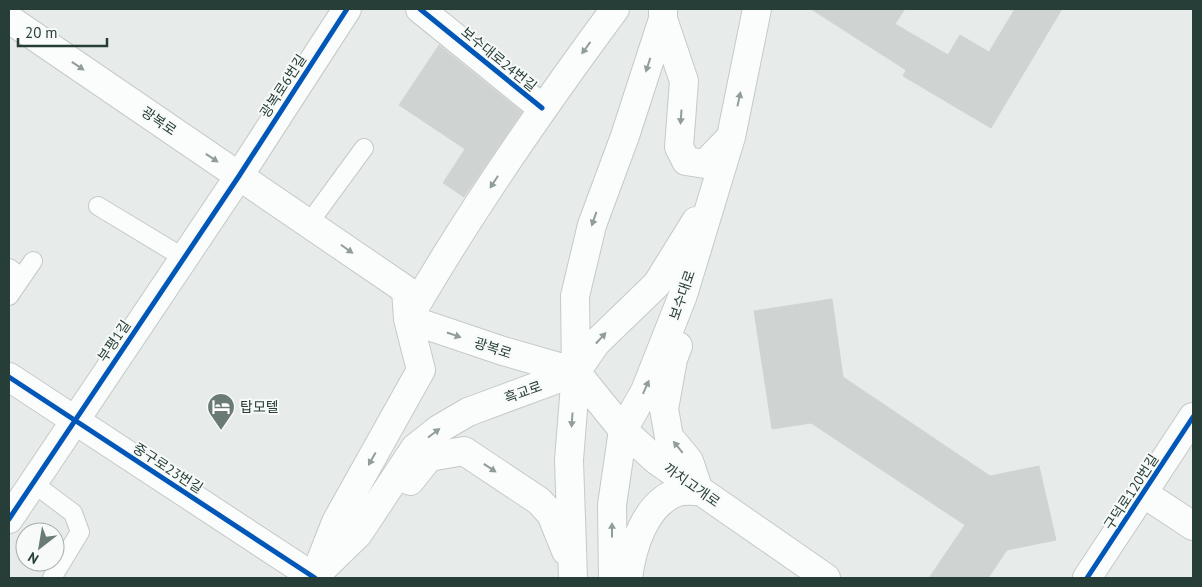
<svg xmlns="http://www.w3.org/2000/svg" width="1202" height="587" viewBox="0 0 1202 587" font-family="'PT Sans','Noto Sans KR',sans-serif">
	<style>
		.building { fill: #cfd3d2; stroke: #d0d5d3 }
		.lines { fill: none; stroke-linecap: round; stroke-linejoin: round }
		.lane-casing { stroke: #c4c9c7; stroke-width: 20 }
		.street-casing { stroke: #c4c9c7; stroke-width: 30 }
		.secondary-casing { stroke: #c5cac8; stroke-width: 30 }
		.lane { stroke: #fbfcfc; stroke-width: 18 }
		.street { stroke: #fbfcfc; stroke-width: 28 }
		.secondary { stroke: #fbfcfc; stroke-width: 28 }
		.cycleway-casing { stroke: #f7faf8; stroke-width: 8 }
		.cycleway { stroke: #0057b8; stroke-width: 5 }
		.oneway { fill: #919d9a }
		.labels { text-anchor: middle; stroke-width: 4; stroke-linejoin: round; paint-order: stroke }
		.street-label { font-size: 14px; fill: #273e38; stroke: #f7faf8 }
		.poi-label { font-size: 14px; fill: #273e38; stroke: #f7faf8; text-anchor: start }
	</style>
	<rect width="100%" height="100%" fill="#e7ecea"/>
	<path class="building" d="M811,9H905L895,24L948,55L960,35L989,52L1015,9H1062L991,128L903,76L906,70Z
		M439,45L522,112L464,197L443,183L465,149L399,105Z
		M832,299L843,377L990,476L1039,466L1056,540L1007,550L988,578H929L965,525L811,423L772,429L754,311Z"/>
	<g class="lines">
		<defs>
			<path id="lane" d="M98,206L184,258
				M309,223L364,148
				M9,268L21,277
				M9,296L33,261
				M33,483L73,513L80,532L52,578"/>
			<path id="street" d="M420,9L542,108
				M9,377L315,578
				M1143,493L1193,526
				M9,519L239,176L347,9
				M1087,578L1193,417"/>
			<path id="secondary" d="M9,19L406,290L408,319L421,370L336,522L314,578
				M663,19L684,81L679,147L686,161L705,164L729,139
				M408,319C470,211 541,109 615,9
				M408,319L503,351L576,372
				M576,372L623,430L656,460L826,578
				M410,481L429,457L464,451L539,501L551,514L566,551
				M322,569L358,534L415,448L439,429L468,412L576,372L596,343L657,284L696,221
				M573,578L569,460L576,372L575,296L592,225L625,136L663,19V9
				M613,578L612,505L623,430L645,391L683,295L731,137L757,9
				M628,578C632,548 644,506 675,493C681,490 692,491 699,491L689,461L669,437L664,409L673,359L678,346"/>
		</defs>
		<use href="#lane" class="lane-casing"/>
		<use href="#street" class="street-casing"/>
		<use href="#secondary" class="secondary-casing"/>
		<use href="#lane" class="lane"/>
		<use href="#street" class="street"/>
		<use href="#secondary" class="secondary"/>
		<defs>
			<path id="cycleway" d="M420,9L542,108
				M9,377L315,578
				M9,519L239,176L347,9
				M1087,578L1193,417"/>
		</defs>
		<use href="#cycleway" class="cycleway-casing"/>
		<use href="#cycleway" class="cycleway"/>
	</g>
	<defs><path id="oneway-solid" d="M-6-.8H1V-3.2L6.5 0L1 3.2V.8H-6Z" transform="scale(1.25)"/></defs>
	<g class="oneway">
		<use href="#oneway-solid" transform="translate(586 48) rotate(126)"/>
		<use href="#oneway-solid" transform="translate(648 65) rotate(108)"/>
		<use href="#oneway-solid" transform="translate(78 66) rotate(34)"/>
		<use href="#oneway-solid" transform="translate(739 99) rotate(-78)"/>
		<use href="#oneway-solid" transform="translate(681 117) rotate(94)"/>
		<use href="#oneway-solid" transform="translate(212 158) rotate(34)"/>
		<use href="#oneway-solid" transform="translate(494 182) rotate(123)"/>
		<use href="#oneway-solid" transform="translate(594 219) rotate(109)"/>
		<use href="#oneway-solid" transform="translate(347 249) rotate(35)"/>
		<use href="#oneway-solid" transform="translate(454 335) rotate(19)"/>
		<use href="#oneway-solid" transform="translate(601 338) rotate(-47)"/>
		<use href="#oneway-solid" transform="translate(646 387) rotate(-66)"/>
		<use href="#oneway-solid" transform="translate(572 420) rotate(94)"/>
		<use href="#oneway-solid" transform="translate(434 433) rotate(-37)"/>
		<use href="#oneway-solid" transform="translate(678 447) rotate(-129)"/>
		<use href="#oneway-solid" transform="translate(372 459) rotate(119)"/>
		<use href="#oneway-solid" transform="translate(490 468) rotate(34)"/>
		<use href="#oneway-solid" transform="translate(612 530) rotate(-90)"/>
	</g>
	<defs>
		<symbol id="hotel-pin" viewBox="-11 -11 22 30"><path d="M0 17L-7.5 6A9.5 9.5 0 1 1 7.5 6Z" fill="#6a7b76" stroke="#f7faf8"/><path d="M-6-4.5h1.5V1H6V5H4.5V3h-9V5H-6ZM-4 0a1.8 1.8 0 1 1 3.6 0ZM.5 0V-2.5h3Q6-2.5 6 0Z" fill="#fff"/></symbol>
	</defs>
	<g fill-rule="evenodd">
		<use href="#hotel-pin" x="205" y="391" width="32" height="43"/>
	</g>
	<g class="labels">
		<g class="street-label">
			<text transform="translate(499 59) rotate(39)" y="5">보수대로24번길</text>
			<text transform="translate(283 86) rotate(-57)" y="5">광복로6번길</text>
			<text transform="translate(159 121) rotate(34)" y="5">광복로</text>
			<text transform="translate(682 295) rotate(-71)" y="5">보수대로</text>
			<text transform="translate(114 341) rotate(-56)" y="5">부평1길</text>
			<text transform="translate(493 348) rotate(18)" y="5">광복로</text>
			<text transform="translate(523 392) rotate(-20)" y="5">흑교로</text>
			<text transform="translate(168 468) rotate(33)" y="5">중구로23번길</text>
			<text transform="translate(692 485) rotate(35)" y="5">까치고개로</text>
			<text transform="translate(1131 492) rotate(-57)" y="5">구덕로120번길</text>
		</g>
		<g class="poi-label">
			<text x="240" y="412">탑모텔</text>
		</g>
	</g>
	<rect width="1202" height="587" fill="none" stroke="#273e38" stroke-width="20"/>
	<g transform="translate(40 547) rotate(211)"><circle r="24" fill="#f7faf8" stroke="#a4afab"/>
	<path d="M0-4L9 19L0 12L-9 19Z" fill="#6a7b76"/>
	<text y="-8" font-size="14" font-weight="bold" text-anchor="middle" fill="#273e38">N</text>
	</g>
	<path d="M18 38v8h89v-8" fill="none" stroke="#273e38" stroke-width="2.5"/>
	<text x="25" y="38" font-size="15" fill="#273e38" stroke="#f7faf8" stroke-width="4" paint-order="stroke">20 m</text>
</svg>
